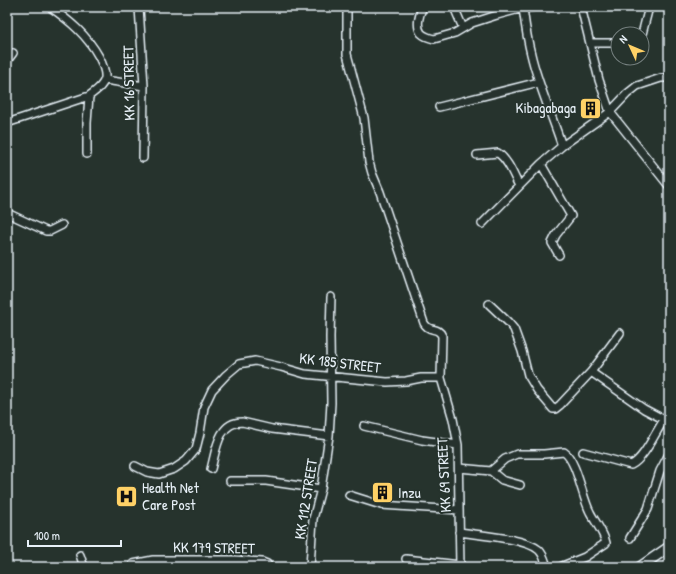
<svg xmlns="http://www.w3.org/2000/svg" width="676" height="574" viewBox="0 0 676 574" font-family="'Patrick Hand',sans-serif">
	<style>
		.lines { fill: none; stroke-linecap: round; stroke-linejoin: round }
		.minor-casing { stroke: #e8f1f8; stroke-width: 10 }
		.major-casing { stroke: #e8f1f8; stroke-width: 12 }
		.minor { stroke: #26332d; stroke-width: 7 }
		.major { stroke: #26332d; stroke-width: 9 }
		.labels { text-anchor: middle; stroke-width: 4; stroke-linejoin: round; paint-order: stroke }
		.street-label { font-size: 15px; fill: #e8f1f8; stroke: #26332d }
		.poi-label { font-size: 15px; fill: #e8f1f8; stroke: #26332d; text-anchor: start }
	</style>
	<rect width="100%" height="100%" fill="#26332d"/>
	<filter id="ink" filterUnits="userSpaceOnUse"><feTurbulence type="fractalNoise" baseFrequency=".025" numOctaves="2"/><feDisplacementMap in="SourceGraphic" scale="8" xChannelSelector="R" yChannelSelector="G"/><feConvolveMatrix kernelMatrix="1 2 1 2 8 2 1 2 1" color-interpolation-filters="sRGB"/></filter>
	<g filter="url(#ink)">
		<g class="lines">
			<defs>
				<path id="minor" d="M139,7L144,86L143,158
					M347,7V54L364,118L369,162L372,173L380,192L424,323C429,333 438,326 442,336L441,378L453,419L458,445L460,567
					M423,7C419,14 416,26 421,33C424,36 430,38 434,39L455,33L472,23L497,15L523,8L535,7
					M454,7L463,28
					M581,7L599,80L610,112L669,186
					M523,8C525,23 527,39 531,54C538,85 552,115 562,146
					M642,34L649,7
					M590,43H618
					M7,61L13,53
					M105,80L144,86
					M439,107L539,82
					M7,123L89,96C95,91 103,87 105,78C106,71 102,63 99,57C87,35 70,21 50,7
					M87,154V123L89,96
					M477,155L498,153C508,160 513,174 519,186
					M541,164L571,216L556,235L552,243L559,255
					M7,213L46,231H50L62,225
					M482,224L541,164L562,146L610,112L627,94L637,86L661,78H669
					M489,304L508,322L514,329L522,351L528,375L537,390L553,409H555L560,405L591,372L620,333
					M591,372L644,409L663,419L669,426
					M364,426L422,440L458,445
					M583,452L631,465C646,458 658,425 669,413
					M135,466L147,472L159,474L174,469L186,461L196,449L200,433L204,407L212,390L226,375L239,364L255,361L281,367L305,374L387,382L406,381L421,378H441
					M459,468L491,471L505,459L517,454H544L564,452C577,461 582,497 590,512C595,522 604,533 606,543L585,557L560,567
					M211,469C216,451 218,422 242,422L272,429L329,436
					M491,471L502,480L520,485
					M230,481H266L321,489
					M349,495L381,505L459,510
					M459,532C478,535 525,538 539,550C544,555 545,561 547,567
					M630,538L648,509L660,471L669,454
					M80,555L84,567
					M406,559L460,565
					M133,564L153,560H235L262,562L267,564L269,567
					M310,567L313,519L321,489L329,436L331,403L330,337L331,297"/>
				<path id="major" d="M640,567L669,547"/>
			</defs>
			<use href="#minor" class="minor-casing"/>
			<use href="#major" class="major-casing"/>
			<use href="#minor" class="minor"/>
			<use href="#major" class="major"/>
		</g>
	</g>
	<defs>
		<symbol id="building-square" viewBox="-11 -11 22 22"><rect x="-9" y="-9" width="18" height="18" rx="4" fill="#ffd166" stroke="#26332d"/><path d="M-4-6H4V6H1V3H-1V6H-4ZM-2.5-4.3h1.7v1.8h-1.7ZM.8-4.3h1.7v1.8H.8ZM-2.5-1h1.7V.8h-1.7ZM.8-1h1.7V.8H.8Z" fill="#111"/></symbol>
		<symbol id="hospital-square" viewBox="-11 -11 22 22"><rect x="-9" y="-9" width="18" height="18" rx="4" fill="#ffd166" stroke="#26332d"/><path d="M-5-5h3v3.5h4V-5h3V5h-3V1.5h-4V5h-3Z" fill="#111"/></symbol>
	</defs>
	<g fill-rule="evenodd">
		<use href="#building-square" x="578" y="96" width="25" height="25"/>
		<use href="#building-square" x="370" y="480" width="25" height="25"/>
		<use href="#hospital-square" x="114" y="484" width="25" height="25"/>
	</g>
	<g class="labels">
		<g class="street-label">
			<text transform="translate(129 83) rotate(-91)" y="5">KK 16 STREET</text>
			<text transform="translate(340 363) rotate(7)" y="5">KK 185 STREET</text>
			<text transform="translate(444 475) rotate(-93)" y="5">KK 69 STREET</text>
			<text transform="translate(306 499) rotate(-81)" y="5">KK 112 STREET</text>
			<text transform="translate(214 548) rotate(1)" y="5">KK 179 STREET</text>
		</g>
		<g class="poi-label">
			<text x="576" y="113" text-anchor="end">Kibagabaga</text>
			<text x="142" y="493">Health Net<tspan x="142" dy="17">Care Post</tspan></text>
			<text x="398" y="498">Inzu</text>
		</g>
	</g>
	<rect width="676" height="574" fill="none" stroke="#26332d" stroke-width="24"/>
	<rect x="12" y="12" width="652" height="550" fill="none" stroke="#e8f1f8" stroke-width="1.5" filter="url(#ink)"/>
	<g transform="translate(630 46) rotate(314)"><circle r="19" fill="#26332d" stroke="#747f7e"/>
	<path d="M0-3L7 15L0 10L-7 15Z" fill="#ffd166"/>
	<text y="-6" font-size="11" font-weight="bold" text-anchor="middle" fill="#e8f1f8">N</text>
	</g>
	<path d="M28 540v6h93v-6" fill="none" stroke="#e8f1f8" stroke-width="2"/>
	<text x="34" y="540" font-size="12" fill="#e8f1f8" stroke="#26332d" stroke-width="3" paint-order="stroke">100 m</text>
</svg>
